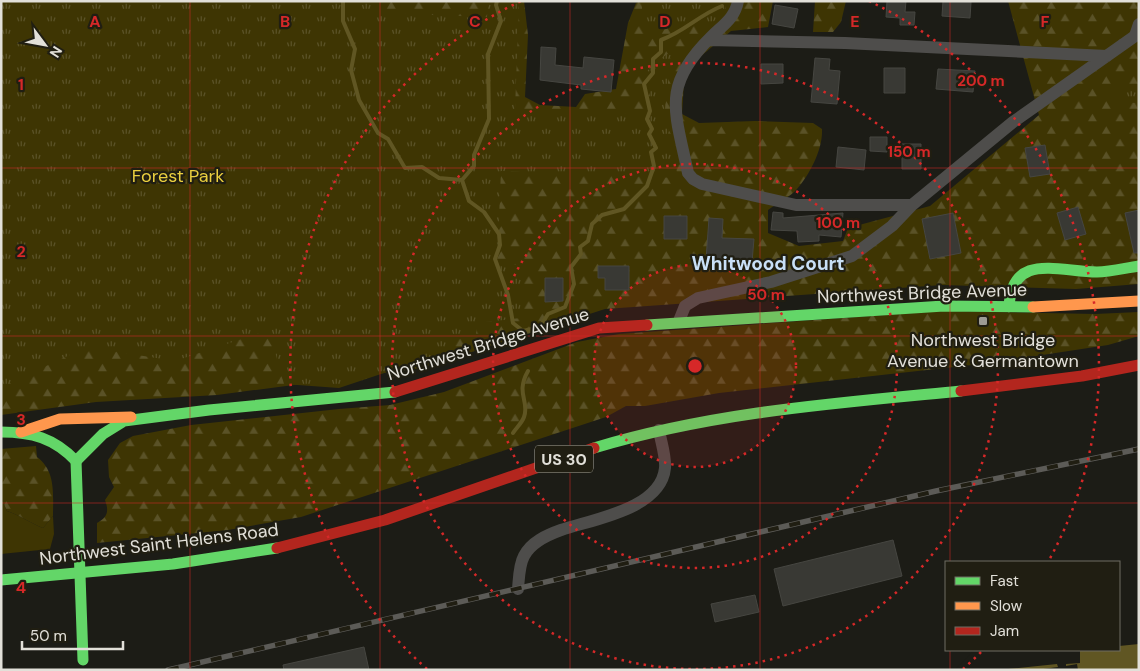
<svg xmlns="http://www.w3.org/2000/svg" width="1140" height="671" viewBox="0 0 1140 671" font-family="'DM Sans',sans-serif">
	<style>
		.green { fill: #3e3503 }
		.forest { fill: url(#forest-firs) }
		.park { fill: url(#park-tufts) }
		.water { fill: #605623 }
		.pier { fill: #1c1c16 }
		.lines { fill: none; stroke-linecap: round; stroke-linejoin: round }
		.stream { stroke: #605623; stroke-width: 4 }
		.building { fill: #393934; stroke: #464641 }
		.street { stroke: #4e4d4b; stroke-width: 12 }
		.fast { stroke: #63d668; stroke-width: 11 }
		.slow { stroke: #ff974d; stroke-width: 11 }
		.jam { stroke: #b3261e; stroke-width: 11 }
		.rail-casing { stroke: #5c5b57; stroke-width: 5.5 }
		.rail { stroke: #201e12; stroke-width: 4; stroke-dasharray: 11; stroke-linecap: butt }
		.fast-bridge { stroke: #63d668; stroke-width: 11 }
		.grid { fill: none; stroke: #d62828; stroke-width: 1; stroke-opacity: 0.55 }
		.ring { fill: none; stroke: #d62828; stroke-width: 2.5; stroke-dasharray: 2.5 5 }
		.poi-dot { fill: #9d9b95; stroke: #201e12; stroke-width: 2 }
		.labels { text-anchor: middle; stroke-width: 4.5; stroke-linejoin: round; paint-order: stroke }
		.shield { fill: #201e12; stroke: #a8a69d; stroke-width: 1 }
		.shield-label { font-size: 16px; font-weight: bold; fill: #e2e0d9 }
		.park-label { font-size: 18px; fill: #eacf3f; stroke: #201e12 }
		.street-label { font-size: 18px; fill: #e2e0d9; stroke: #201e12 }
		.poi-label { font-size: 18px; fill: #e2e0d9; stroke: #201e12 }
		.neighbourhood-label { font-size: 19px; font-weight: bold; fill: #c9e0f7; stroke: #201e12 }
		.grid-label { font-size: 16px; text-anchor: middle; font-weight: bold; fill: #d62828; stroke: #201e12; stroke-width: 4.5; stroke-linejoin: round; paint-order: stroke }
		.centre { fill: #d62828; stroke: #201e12; stroke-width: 2.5 }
		.ring-label { font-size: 15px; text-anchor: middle; font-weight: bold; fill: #d62828; stroke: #201e12; stroke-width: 4.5; stroke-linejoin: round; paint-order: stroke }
	</style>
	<defs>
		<pattern id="forest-firs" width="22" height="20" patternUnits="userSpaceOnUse" patternTransform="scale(1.25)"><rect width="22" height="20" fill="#3e3503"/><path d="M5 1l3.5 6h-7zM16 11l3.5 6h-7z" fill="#5a5227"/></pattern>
		<pattern id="park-tufts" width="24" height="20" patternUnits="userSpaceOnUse" patternTransform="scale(1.25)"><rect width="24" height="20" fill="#3e3503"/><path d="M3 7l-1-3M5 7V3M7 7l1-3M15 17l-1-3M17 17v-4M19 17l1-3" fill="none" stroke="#5a5227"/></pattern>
	</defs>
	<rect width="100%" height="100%" fill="#1c1c16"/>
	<path class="green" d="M1,497L7,511C20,515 30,523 43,528L53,516L54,534L50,549L1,554Z"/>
	<path class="forest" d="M1,1H524L528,35L525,97L540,105L576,107L585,94L616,89L628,23L636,3L640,1H773L768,27L731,31L694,62L684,82L682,114L699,123L755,121L813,123L822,129C823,149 810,174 797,189C790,197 777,203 768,210V233L799,246L843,241L848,228L930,206L1039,115L1008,1H1139V284L1076,289L942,285L605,309L422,368L217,395L96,402L1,415Z
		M815,1H846L841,22L833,32H813Z
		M943,311L1095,314L1139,312V336L1108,345L990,363L719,393L645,406H626L606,417L301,517L228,530L97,543V523C108,517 109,511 105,500L114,487L109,477L108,460L120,443L133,436L191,425L339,409L390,405L444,392L577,342L619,334Z
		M36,446L37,457C56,471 53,494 53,516L43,528C30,523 20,515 7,511L1,497V449Z"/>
	<path class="park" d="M1,1H377V13L487,17L488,1H519L515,110L652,115L647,71L667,54L671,55L665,110L678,178L501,171L497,263L522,265L520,318L477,323L476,335L451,334L456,349L339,388L284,384L269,330L175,361L87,347L1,387Z
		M642,1H724L726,10L710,25L642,23Z
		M1107,85L1139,86V103L1113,102Z"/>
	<path class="water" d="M1139,644V670H957L1008,650H1119V646Z"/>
	<path class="pier" d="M992,650H1080V663L1066,664V666L1077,664L1078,670H1036L1058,667L1057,664L998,670H955L971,653Z"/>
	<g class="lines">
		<path class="stream" d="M343,1V21L355,49L351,70L359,100L378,133L388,139L405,168L422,167L439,178L462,180
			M462,180L469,201L484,212L499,234L500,245L495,259L508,295L513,323L523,331L540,327L548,314L565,307L574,284L571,267L581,254L580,247L588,241L592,224L602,215L624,209L647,186L654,166L651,152L656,148L649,134L652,129L647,119L650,111L644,84L653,73V59L661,52V40C684,32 699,15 722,6
			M462,180L474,166V155L489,119L488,54L501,21L496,5L497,1
			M513,433C516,428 522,423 524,417C530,401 515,394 528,371"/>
	</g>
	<path class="building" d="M887,1H906L905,12H915L914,25H900V18L886,17Z
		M943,1L971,2L970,18L942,16Z
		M775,5L798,9L794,28L772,24Z
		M541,47L556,48L555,65L583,68L584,57L614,60L611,92L581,89V85L540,80Z
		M815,58L830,59L829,70L840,71L837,104L811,102Z
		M761,64H783V83L761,84Z
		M884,68H905V93H884Z
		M938,69L975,71L973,92L936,89Z
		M870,137H887V152L870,151Z
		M902,144H921V169H902Z
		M1045,145L1050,174L1030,177L1025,148Z
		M838,147L866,150L864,170L836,167Z
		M1078,207L1086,234L1065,240L1057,213Z
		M1139,210V253H1134L1125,213Z
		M773,212L783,213V218L843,213L841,237L819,235V241L798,242L797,231L771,230Z
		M953,213L961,253L930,259L922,219Z
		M664,216H687V239H664Z
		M709,218L723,219L722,238L754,239L752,262L706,260Z
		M598,266H629V290H605V278H598Z
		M545,278H563V301L545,302Z
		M893,540L902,576L783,606L774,569Z
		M755,595L759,612L715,622L711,604Z
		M364,647L369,670H284L283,665Z"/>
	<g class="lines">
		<path class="street" d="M738,1C735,18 723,25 711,37C661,86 675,111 688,173L693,179L702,184L796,205H912
			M708,40L845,43L1107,56
			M679,321L685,306L698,298L771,282L852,256L892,226L912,205L1013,122L1135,36L1139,24
			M518,589C519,578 519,565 524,556C531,542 547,535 561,530C594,519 661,509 665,468C666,456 661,442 659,430"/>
		<path class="fast" d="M1009,307C1012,251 1059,272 1097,272C1111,272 1125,268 1139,266
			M647,325L944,306L1033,307
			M1,432C32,432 54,438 76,461L103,434L124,421L209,410L395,392
			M594,448C713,412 837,403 961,391
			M1,580L173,564L277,548"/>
		<path class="slow" d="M1033,307L1139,301
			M21,432L60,419L131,417"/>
		<path class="jam" d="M961,391L1082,376L1139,365
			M395,392L599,328L647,325
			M277,548L385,520L594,448"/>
		<defs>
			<path id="rail" d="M168,670L936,491L1139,449"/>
		</defs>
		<use href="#rail" class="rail-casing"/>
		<use href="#rail" class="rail"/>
		<path class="fast-bridge" d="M76,461L83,660"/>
	</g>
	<path class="grid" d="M190,1V670M380,1V670M570,1V670M760,1V670M950,1V562M1,168H1139M1,336H1139M1,503H1139M950,650V670"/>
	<circle cx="695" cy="366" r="101" fill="#d62828" fill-opacity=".12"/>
	<g class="ring">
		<circle cx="695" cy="366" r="101"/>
		<circle cx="695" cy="366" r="202"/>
		<circle cx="695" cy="366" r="303"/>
		<path d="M981 652A404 404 0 0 1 963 669M427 669A404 404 0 0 1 521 1M869 1A404 404 0 0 1 1048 562"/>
	</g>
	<rect class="poi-dot" x="978" y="316" width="10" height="10" rx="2.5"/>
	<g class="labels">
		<rect class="shield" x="535" y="445.5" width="58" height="27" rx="4"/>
		<g class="shield-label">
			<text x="564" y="465">US 30</text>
		</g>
		<g class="park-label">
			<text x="178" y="182">Forest Park</text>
		</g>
		<g class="street-label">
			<text transform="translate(922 293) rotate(-2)" y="6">Northwest Bridge Avenue</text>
			<text transform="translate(488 344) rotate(-17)" y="6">Northwest Bridge Avenue</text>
			<text transform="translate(159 544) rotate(-7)" y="6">Northwest Saint Helens Road</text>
		</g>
		<g class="poi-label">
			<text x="983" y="346">Northwest Bridge<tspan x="983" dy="21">Avenue &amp; Germantown</tspan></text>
		</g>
		<g class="neighbourhood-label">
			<text x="768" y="270">Whitwood Court</text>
		</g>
	</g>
	<g class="grid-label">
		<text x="95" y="27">A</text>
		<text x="285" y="27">B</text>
		<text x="475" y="27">C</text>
		<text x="665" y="27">D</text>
		<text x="855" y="27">E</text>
		<text x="1045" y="27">F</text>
		<text x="21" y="90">1</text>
		<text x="21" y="257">2</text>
		<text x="21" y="425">3</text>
		<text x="21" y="593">4</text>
	</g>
	<circle cx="695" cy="366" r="8" class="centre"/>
	<g class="ring-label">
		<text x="981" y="86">200 m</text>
		<text x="909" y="157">150 m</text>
		<text x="838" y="228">100 m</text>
		<text x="766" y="300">50 m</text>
	</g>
	<rect width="1140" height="671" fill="none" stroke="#e2e0d9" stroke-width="5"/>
	<rect x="945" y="561" width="175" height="90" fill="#201e12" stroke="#6e6c62"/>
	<rect x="955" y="577" width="25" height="8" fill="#63d668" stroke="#6e6c62"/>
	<text x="990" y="586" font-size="15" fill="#e2e0d9">Fast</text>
	<rect x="955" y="602" width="25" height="8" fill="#ff974d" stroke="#6e6c62"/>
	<text x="990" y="611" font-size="15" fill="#e2e0d9">Slow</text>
	<rect x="955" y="627" width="25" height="8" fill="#b3261e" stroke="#6e6c62"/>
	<text x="990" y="636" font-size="15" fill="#e2e0d9">Jam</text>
	<g transform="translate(45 45) rotate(122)" stroke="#201e12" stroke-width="4" paint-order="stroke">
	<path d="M0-4L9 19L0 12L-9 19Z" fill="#e2e0d9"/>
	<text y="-8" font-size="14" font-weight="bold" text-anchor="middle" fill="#e2e0d9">N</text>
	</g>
	<path d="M22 641v8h101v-8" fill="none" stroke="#e2e0d9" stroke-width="2.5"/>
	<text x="30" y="641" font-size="15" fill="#e2e0d9" stroke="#201e12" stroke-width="4" paint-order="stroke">50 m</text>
</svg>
